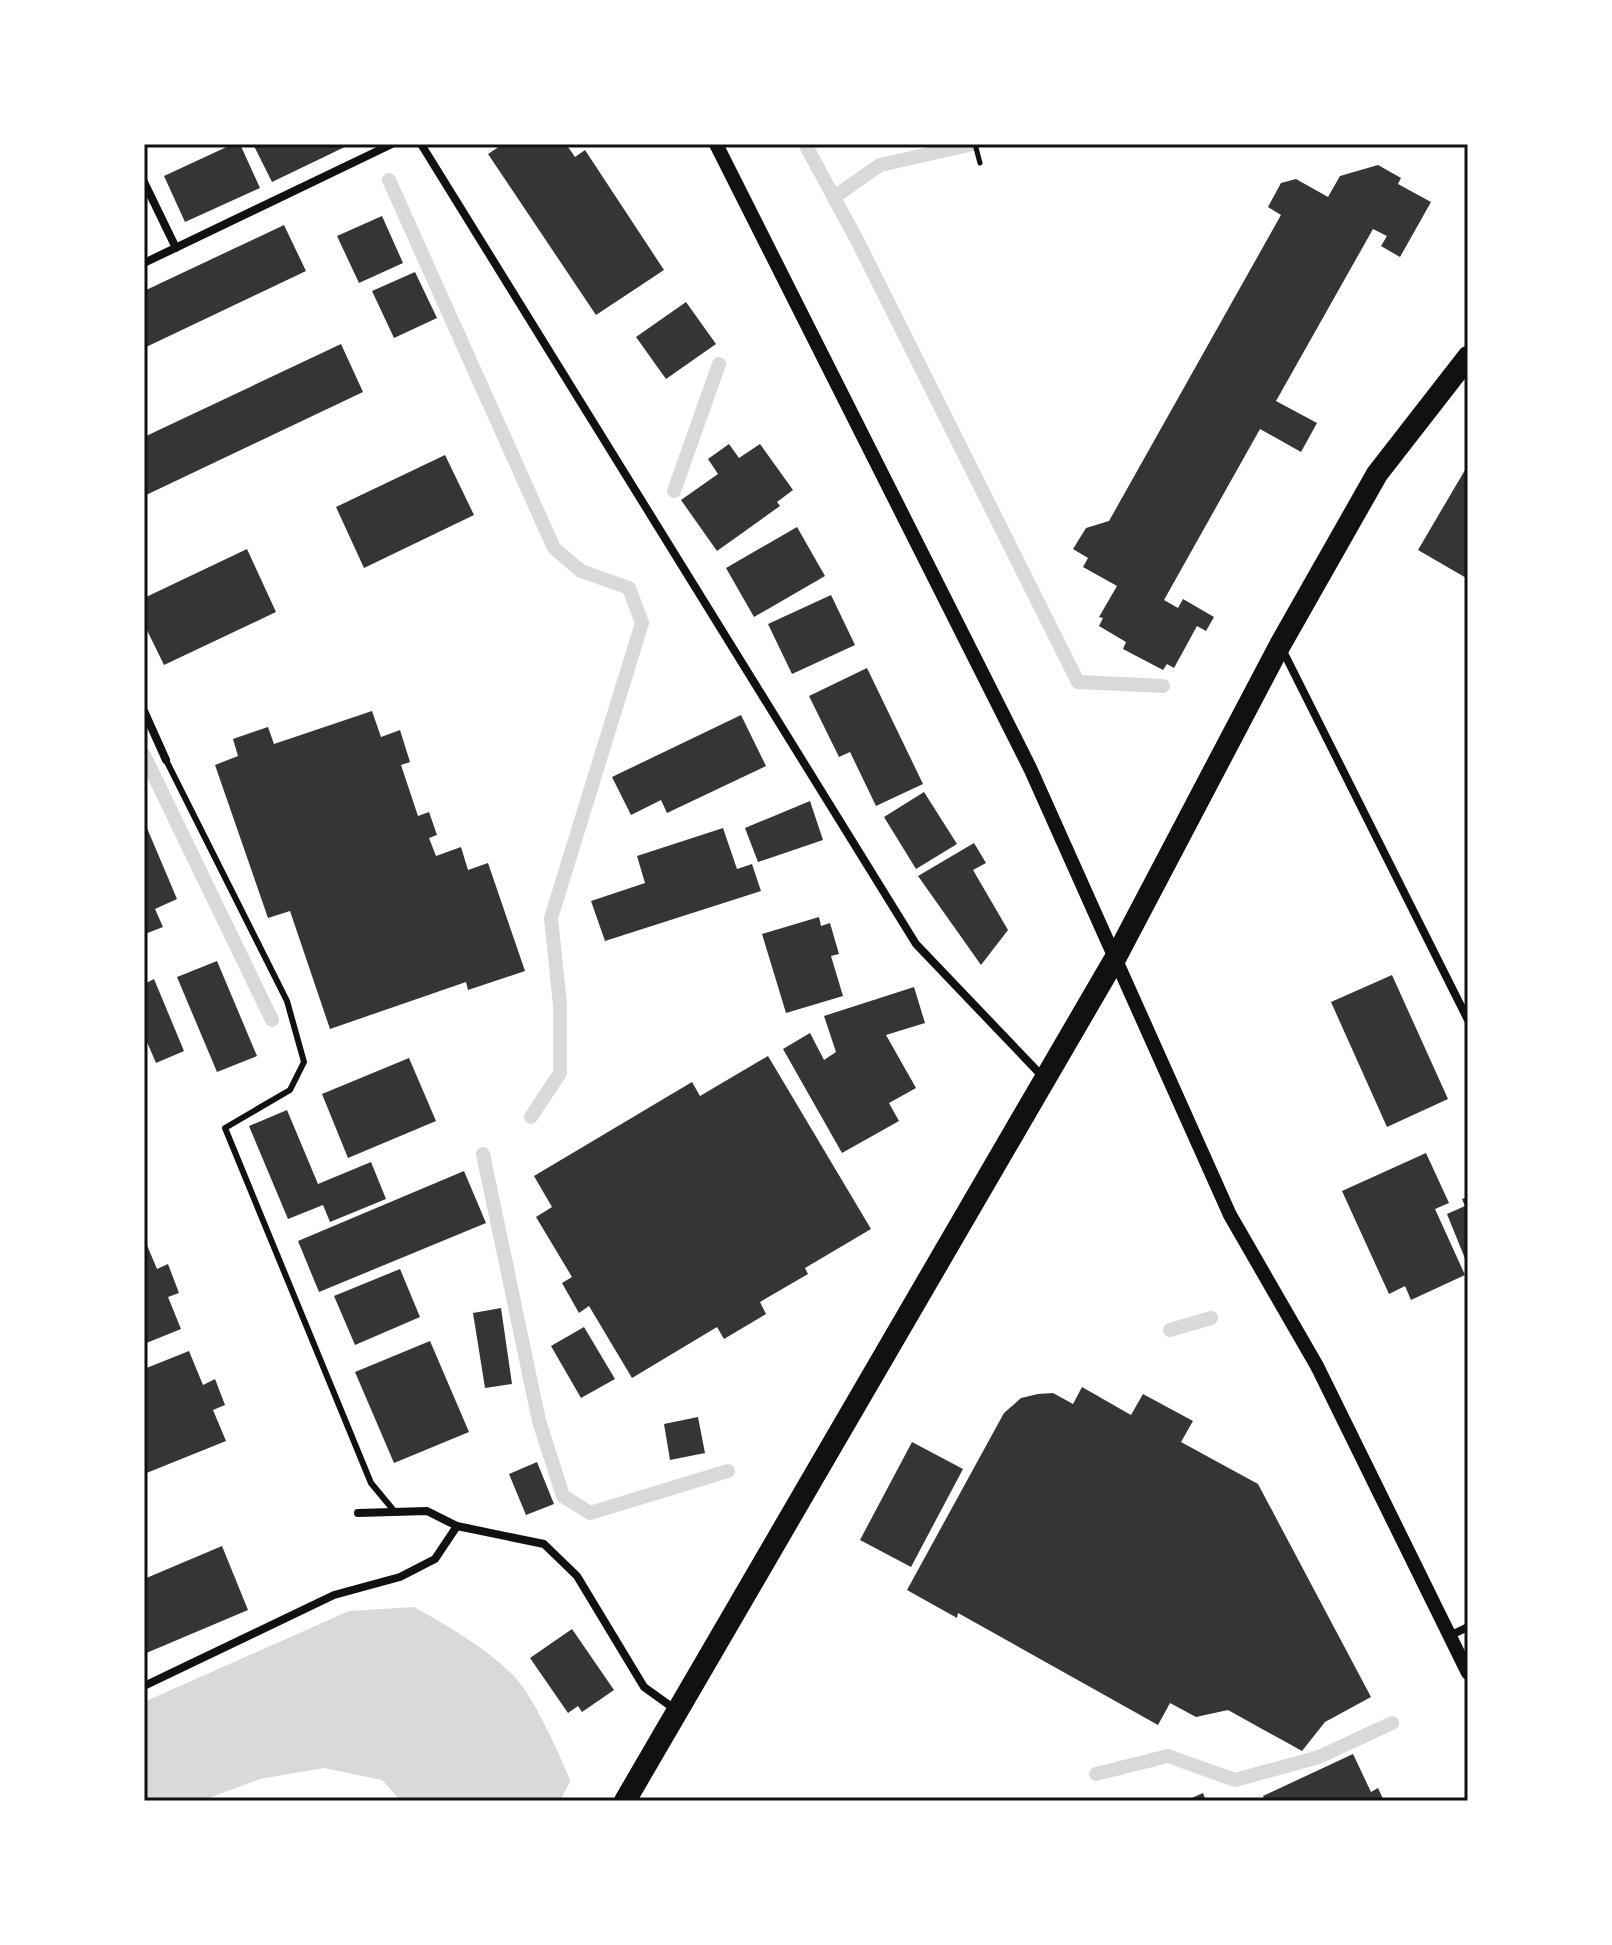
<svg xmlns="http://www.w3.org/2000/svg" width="1612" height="1945" viewBox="0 0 1612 1945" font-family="'PT Sans',sans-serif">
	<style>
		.water { fill: #d9d9d9 }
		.pier { fill: #fff }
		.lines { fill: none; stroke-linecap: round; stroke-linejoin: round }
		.stream { stroke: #d9d9d9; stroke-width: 14 }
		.building { fill: #353535 }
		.path { stroke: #111; stroke-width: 5 }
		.service { stroke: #111; stroke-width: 6 }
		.minor { stroke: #111; stroke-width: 8 }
		.tertiary { stroke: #111; stroke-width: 14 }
		.trunk { stroke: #111; stroke-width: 22 }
		.neatline { fill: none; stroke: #111; stroke-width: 3 }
	</style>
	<rect width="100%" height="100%" fill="#fff"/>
	<path class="water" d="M414,1607C448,1626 483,1646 512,1674C535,1696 567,1770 578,1801H401L382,1780L324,1768L260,1779L201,1801H144V1702L349,1611Z"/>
	<path class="pier" d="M573,1776L582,1801H560Z"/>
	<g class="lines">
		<path class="stream" d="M805,144L858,242L1078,682L1163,686
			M389,180L554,548L581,571L629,588L642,623L551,918L560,1005V1073L531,1117
			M834,197L880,165L973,144
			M674,491L719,364
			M144,755L272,1020
			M483,1154L539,1421L563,1496L590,1513L728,1471
			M1170,1330L1211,1318
			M1096,1774L1168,1756L1235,1780L1319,1757L1392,1723"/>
	</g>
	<path class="building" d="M233,144H240L260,188L185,222L164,176Z
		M253,144H351L272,182Z
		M503,144H566L575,157L585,150L664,270L596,315L488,154Z
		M1378,165L1401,178L1398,184L1431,202L1400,257L1381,246L1387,236L1373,229L1276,401L1317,423L1301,452L1260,429L1164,600L1178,608L1183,599L1214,617L1206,631L1197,626L1174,668L1167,664L1163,670L1123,649L1126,642L1099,626L1103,618L1099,617L1117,586L1083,567L1088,558L1073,549L1086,528L1109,521L1281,215L1268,207L1281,183L1296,179L1328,197L1340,176Z
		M382,216L403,263L359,283L337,236Z
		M284,225L306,271L144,348V291Z
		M415,272L437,318L394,338L372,291Z
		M686,302L716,344L666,379L636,337Z
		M341,344L363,392L144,496V437Z
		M729,444L739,458L760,444L793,490L777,502L780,506L717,551L681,500L718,474L708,459Z
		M445,455L474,515L364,568L336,507Z
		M1465,470L1468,472V579L1418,550Z
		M797,527L825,576L754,617L726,568Z
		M247,549L276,612L164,665L144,624V598Z
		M831,595L855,645L792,674L768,624Z
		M867,668L923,784L876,806L850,752L839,757L809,696Z
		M372,711L381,737L400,730L410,762L401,765L418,816L429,812L437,835L429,838L436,856L461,847L468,870L488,863L525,971L468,990L466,982L330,1029L290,911L268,918L215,765L238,756L233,739L268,727L274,744Z
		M741,715L766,766L667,813L661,800L631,815L612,777Z
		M924,792L957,844L916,869L884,817Z
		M810,801L823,840L758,862L745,828Z
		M144,821L177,899L155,909L163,927L145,934Z
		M723,828L737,869L752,864L761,891L605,941L591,901L645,883L637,856Z
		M974,843L986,863L973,870L1008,930L981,965L918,876Z
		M819,917L821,926L830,923L839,954L831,956L843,996L786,1013L762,934Z
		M217,961L257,1056L217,1072L177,977Z
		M1392,975L1448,1099L1387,1127L1331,1002Z
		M154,979L184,1051L156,1063L144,1035V984Z
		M914,987L925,1023L886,1035L916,1088L889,1103L899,1121L842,1153L783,1049L810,1033L824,1060L836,1052L824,1016Z
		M768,1056L871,1229L805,1268L808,1274L760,1302L766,1314L724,1339L717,1327L632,1378L589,1306L579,1313L562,1283L572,1277L536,1217L552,1207L534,1176L692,1082L700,1096Z
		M409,1058L436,1121L348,1158L322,1094Z
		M287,1110L318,1184L371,1162L386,1199L330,1222L323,1205L288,1219L249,1126Z
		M1426,1153L1449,1203L1435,1209L1465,1275L1411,1300L1405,1286L1389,1294L1342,1191Z
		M464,1171L486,1223L319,1292L298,1241Z
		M1468,1197V1266L1447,1214L1465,1206L1462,1199Z
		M144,1238L157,1269L168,1264L179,1293L168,1297L181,1329L144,1344Z
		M400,1269L420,1317L355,1345L334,1296Z
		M501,1308L512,1384L485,1388L473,1313Z
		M584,1327L615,1379L581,1398L551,1346Z
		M430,1341L469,1432L394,1463L355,1372Z
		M189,1351L203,1385L215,1379L225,1405L213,1410L226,1441L144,1474V1369Z
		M1082,1387L1131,1415L1143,1394L1193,1421L1181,1442L1258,1484L1371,1697L1325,1722L1302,1751L1228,1710L1196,1717L1170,1703L1158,1725L958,1613L957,1618L907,1590L1004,1413L1021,1398L1038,1394L1053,1393L1073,1404Z
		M698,1417L705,1453L670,1460L664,1424Z
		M912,1442L963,1469L911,1567L860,1540Z
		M537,1462L554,1504L526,1515L509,1474Z
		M222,1546L248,1610L144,1654V1579Z
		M572,1629L614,1690L582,1712L578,1706L568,1713L530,1658Z
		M1353,1754L1371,1792L1378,1788L1384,1801H1265L1263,1796Z
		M1203,1793L1206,1801H1185Z"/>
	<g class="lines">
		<path class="path" d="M975,144L980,163"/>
		<path class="service" d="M166,760L287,1001L304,1062L290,1090L225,1128L371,1483L395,1512"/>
		<path class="minor" d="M421,144L916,944L1043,1077
			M144,182L176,248
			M144,263L392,144
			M1282,649L1468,1020
			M144,711L166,760
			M358,1513L427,1511L457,1526L544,1544L577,1576L644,1687L676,1710
			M1449,1636L1468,1627
			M144,1686L334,1595L400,1577L435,1559L457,1526"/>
		<path class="tertiary" d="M716,144L1030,768L1230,1215L1317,1366L1468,1673"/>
		<path class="trunk" d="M625,1801L1116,957L1280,645L1377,474L1468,357"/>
	</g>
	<rect width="1612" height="1945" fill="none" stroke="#ffffff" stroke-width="292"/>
	<rect x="146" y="146" width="1320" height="1653" class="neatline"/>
</svg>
